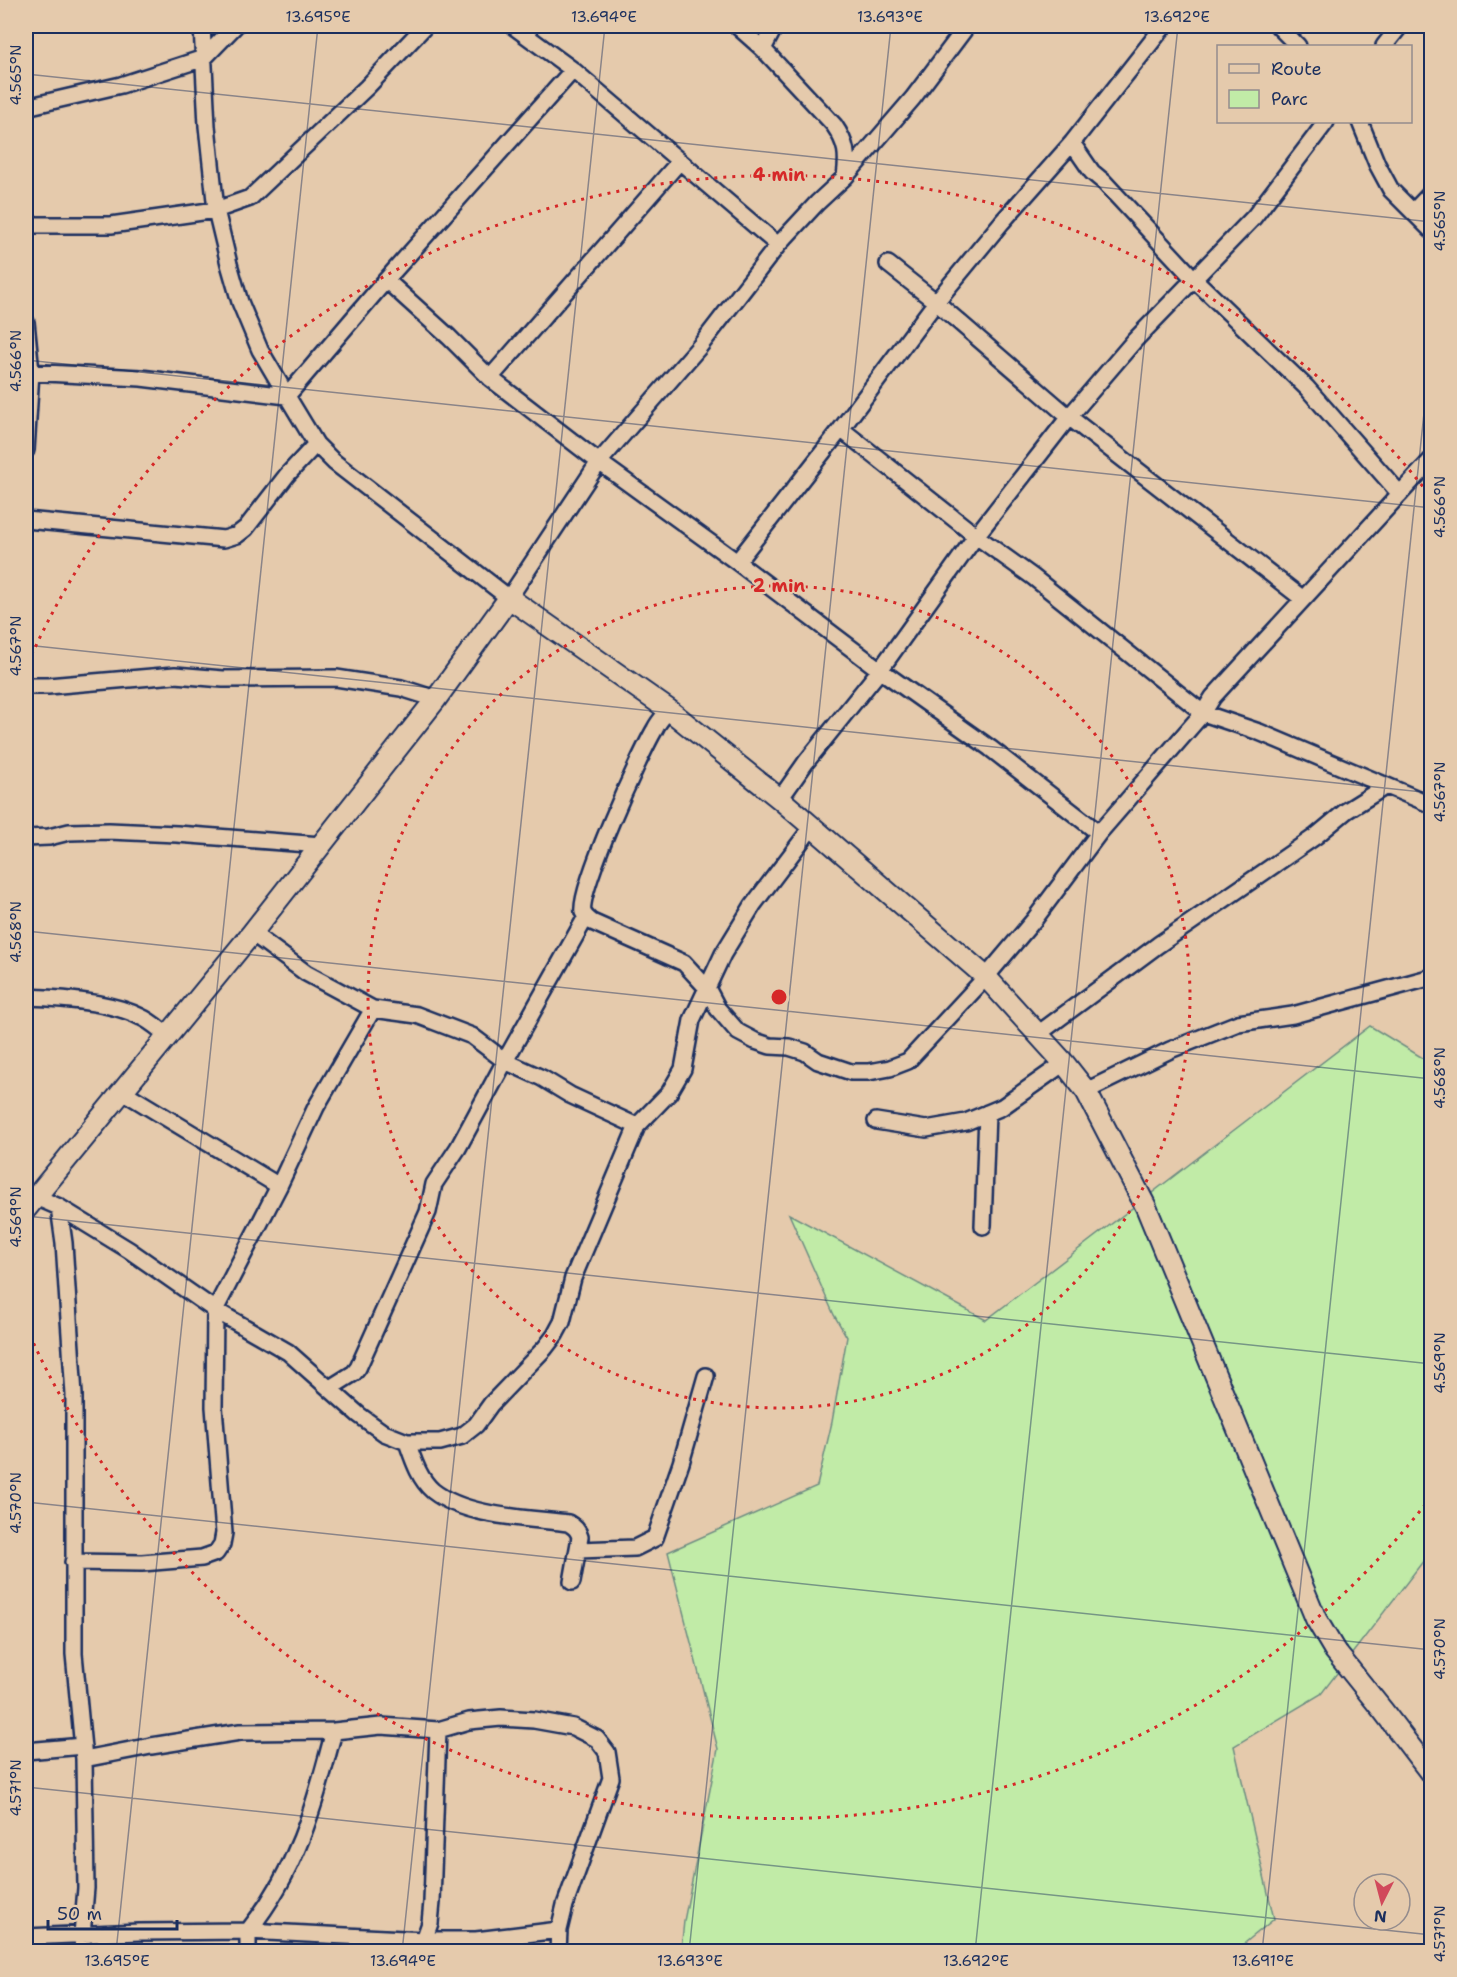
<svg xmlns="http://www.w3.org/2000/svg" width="1457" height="1977" viewBox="0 0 1457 1977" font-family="'Shantell Sans',sans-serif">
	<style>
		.green { fill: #c1eba7; stroke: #6e8d82; stroke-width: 1.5 }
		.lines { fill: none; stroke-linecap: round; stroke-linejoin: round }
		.minor-casing { stroke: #1b2f5e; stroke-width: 20 }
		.tertiary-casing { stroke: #1b2f5e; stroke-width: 24 }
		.minor { stroke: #e5caac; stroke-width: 15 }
		.tertiary { stroke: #e5caac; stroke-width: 20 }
		.ticks { fill: none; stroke: #1b2f5e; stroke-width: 1.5; stroke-opacity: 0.45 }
		.ring { fill: none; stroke: #d62828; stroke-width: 3; stroke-dasharray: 3 6 }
		.centre { fill: #d62828; stroke: #e5caac; stroke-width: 3 }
		.ring-label { font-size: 18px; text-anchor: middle; font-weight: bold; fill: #d62828; stroke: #e5caac; stroke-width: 4.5; stroke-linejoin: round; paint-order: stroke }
		.neatline { fill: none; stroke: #1b2f5e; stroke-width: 2 }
		.ticks-label { font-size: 15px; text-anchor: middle; fill: #1b2f5e }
	</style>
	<rect width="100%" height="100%" fill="#e5caac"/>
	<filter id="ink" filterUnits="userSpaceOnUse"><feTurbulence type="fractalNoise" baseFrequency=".0167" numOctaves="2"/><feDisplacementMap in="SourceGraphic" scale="12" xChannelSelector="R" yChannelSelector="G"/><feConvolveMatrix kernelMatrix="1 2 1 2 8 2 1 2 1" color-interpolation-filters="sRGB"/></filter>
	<g filter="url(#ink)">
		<path class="green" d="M1370,1026L1431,1063V1551L1321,1694L1234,1746L1274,1919L1235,1951H681L684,1921L718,1749L668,1552L817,1486L832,1422L847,1337L834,1315L789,1214L986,1320Z"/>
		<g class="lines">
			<defs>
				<path id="minor" d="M202,26L207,126L216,210L229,264L240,302L260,350L287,396L316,444L334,462L509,598L599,462L700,346L778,245L817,203L845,177L913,98L967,26
					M513,26L573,70L778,245
					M737,26L763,49L834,125C847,144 848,155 845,177
					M1164,26L1072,143L1002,222L936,302L841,429L976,536L1033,577L1203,713L1259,732L1432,805
					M1278,26L1298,46
					M1384,46L1400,26
					M763,49L775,26
					M26,107L121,85L204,58L235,26
					M1360,122L1377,164L1391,190L1432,231
					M1072,143L1092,172L1104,182L1194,279L1307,388L1400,494
					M1413,212L1432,192
					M26,225H111L216,210L250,198L367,87L425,26
					M888,264L936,302L1069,417L1303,599
					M386,280L449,337L490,378L599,462L737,562L880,670L990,748L1099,833
					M26,322L31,372L26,450
					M26,372L141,378L287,396L386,280L573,70
					M490,378L679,162
					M26,520L224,539L237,535L246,528L287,475L316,444
					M737,562L841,429
					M26,686H48L175,675L223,679L336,678L401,688L436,699
					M669,710C664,716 658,722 655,729C640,754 578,890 583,912C585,917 588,919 592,922L684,963L707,988L718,1009L738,1032L755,1041L770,1046L789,1047L805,1052L818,1061L851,1072H869L890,1068L908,1061L986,977L1034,920L1099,833L1203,713L1213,697L1432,459
					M780,799L806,762L880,670L976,536L1069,417L1135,340L1254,217L1326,122
					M26,838L49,837L69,832L109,831L177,834L321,845
					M586,917L505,1061L542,1078L570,1095L637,1126
					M26,997C58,998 112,1002 141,1017C151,1021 160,1030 168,1036
					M1038,1034L1158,945L1316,836L1346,811L1386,786
					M122,1091L279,1186
					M1086,1091L1170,1050L1238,1023L1293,1015L1432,977
					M876,1121L926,1129L966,1122L1002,1107L1064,1063
					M27,1196L36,1197L59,1207L64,1243L74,1395V1654L84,1759L86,1888L82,1935L83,1952
					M59,1207L129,1250L215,1310L288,1352L359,1415L384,1433L407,1442H440L462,1436L476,1425L491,1404L545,1348L555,1335L562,1322L573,1278L637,1126L669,1093L683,1069L692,1020L723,954L753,905L812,827
					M983,1226L987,1113
					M330,1388L354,1373L358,1368L428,1212L434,1184L458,1148L505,1061L472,1036L417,1015L373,1009
					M407,1442C413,1459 419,1479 433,1491C466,1517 527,1518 568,1523C575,1527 578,1530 580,1537L572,1582
					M578,1550L635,1548L655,1538L681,1463L706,1376
					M73,1562L142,1563L202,1558L216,1553L222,1544L224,1533L214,1407L215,1310L279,1186L316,1107L373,1009L306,973L252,933
					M26,1751L83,1746
					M26,1937L139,1932L248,1931L424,1940H476L559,1930L565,1905L611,1778L607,1752L597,1739L573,1727L534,1720L501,1718L469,1721L438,1730L381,1726L334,1731L240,1732L151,1746L84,1759
					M424,1940L430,1923L432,1902L438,1730
					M248,1952V1931C298,1869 314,1806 334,1731
					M558,1952L559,1930"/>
				<path id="tertiary" d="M26,1209L252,933L436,699L509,598L669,710L780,799L986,977L1064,1063L1086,1091L1146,1207L1316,1619L1335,1651L1384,1712L1432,1775"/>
			</defs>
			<use href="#minor" class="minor-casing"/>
			<use href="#tertiary" class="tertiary-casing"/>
			<use href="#minor" class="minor"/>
			<use href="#tertiary" class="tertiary"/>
		</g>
	</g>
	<path class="ticks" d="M26,74L1432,222M26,86L32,26M26,360L1432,508M26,645L1432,793M26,931L1432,1079M26,1216L1432,1364M26,1502L1432,1650M26,1787L1432,1935M116,1952L318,26M402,1952L605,26M689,1952L891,26M975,1952L1178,26M1262,1952L1432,337"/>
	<g class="ring">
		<circle cx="779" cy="997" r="411"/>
		<path d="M1431 1497A822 822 0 0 1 28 1331M28 663A822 822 0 0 1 1431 497"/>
	</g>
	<circle cx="779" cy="997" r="9" class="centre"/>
	<g class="ring-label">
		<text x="779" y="181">4 min</text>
		<text x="779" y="592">2 min</text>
	</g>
	<rect width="1457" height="1977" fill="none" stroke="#e5caac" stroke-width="66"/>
	<rect x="1217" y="45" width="195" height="78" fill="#e5caac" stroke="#948c8d" stroke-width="1.5"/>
	<rect x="1229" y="64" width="30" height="9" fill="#e5caac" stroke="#948c8d" stroke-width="1.5"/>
	<text x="1271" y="75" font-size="18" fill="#1b2f5e">Route</text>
	<rect x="1229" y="90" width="30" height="18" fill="#c1eba7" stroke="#948c8d" stroke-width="1.5"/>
	<text x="1271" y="105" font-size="18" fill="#1b2f5e">Parc</text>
	<g transform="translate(1382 1902) rotate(186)"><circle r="28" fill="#e5caac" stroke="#948c8d" stroke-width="1.5"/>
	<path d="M0-4.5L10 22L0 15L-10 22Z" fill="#d1495b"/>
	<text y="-9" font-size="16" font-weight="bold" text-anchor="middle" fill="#1b2f5e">N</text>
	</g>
	<path d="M48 1920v9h129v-9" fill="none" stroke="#1b2f5e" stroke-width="3"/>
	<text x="57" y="1920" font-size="18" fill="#1b2f5e" stroke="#e5caac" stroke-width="4.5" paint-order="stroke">50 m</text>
	<rect x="33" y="33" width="1391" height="1911" class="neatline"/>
	<g class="ticks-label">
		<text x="318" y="22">13.695°E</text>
		<text x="604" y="22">13.694°E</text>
		<text x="890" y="22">13.693°E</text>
		<text x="1177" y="22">13.692°E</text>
		<text transform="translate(16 75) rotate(-90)" y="5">4.565°N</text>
		<text transform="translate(1440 221) rotate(-90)" y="5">4.565°N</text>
		<text transform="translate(16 361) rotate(-90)" y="5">4.566°N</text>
		<text transform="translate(1440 507) rotate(-90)" y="5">4.566°N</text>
		<text transform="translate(16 646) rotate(-90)" y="5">4.567°N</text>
		<text transform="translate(1440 792) rotate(-90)" y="5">4.567°N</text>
		<text transform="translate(16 932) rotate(-90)" y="5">4.568°N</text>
		<text transform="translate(1440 1078) rotate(-90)" y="5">4.568°N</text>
		<text transform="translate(16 1217) rotate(-90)" y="5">4.569°N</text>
		<text transform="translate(1440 1363) rotate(-90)" y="5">4.569°N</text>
		<text transform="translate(16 1503) rotate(-90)" y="5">4.570°N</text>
		<text transform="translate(1440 1649) rotate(-90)" y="5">4.570°N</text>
		<text transform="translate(16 1788) rotate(-90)" y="5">4.571°N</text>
		<text transform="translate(1440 1934) rotate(-90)" y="5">4.571°N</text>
		<text x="117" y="1966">13.695°E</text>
		<text x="403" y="1966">13.694°E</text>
		<text x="690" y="1966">13.693°E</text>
		<text x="976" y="1966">13.692°E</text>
		<text x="1263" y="1966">13.691°E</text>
	</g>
</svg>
